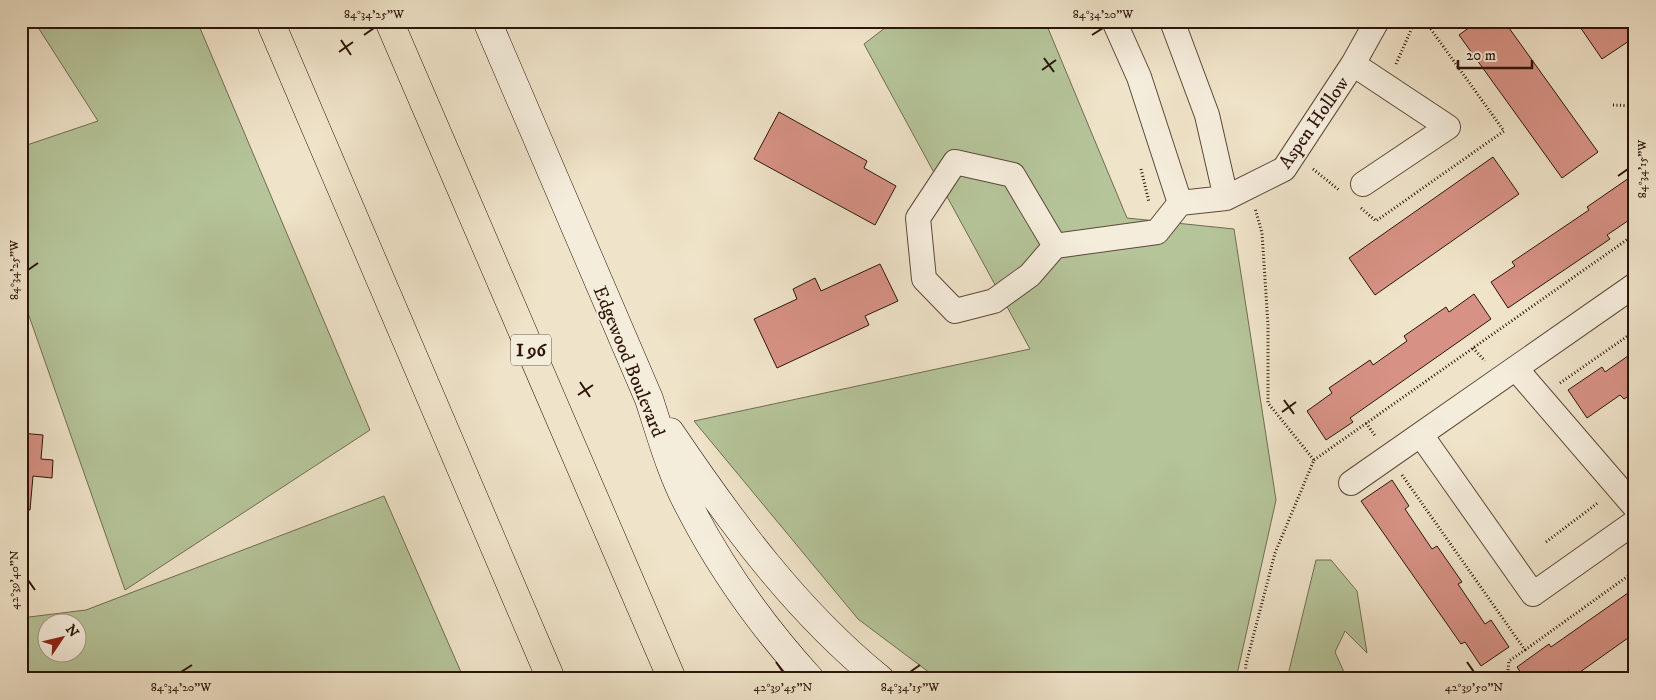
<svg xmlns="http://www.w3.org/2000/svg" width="1656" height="700" viewBox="0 0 1656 700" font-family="'IM FELL DW Pica',serif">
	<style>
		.green { fill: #b5c499; stroke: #716c52; fill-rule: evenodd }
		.building { fill: #d79285; stroke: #2d140a }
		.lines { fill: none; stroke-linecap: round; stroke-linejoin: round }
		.street-casing { stroke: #5e483a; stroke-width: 26 }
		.secondary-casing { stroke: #2d140a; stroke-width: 29 }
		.highway-casing { stroke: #2d140a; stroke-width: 29 }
		.path { stroke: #2d140a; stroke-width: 3; stroke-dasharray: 1 2.5; stroke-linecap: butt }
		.street { stroke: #f5eddc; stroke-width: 24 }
		.secondary { stroke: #f5eddc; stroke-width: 28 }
		.highway { stroke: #efe3c9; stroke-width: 28 }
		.ticks { fill: none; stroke: #2d140a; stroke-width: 2 }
		.labels { text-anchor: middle; stroke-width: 4; stroke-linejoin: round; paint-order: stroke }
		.shield { fill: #f5eddc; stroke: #695549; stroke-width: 1 }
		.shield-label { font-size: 18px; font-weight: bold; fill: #2d140a }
		.street-label { font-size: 19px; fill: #2d140a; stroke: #f5eddc }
		.neatline { fill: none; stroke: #2d140a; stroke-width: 2 }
		.ticks-label { font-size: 12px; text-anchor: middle; fill: #2d140a }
	</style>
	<rect width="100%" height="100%" fill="#efe3c9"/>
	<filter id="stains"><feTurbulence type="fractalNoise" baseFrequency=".004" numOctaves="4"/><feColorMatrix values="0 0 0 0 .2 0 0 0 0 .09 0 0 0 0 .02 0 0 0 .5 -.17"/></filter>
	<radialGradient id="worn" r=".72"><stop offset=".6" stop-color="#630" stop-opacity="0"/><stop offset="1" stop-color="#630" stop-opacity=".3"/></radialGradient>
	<path class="green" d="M34,21H197L370,430L125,590L21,293V147L98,121Z
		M894,21H1045L1127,218L1234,229L1276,500L1236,679H938L858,619L694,421L1030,349L864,44Z
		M384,496L464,679H21V618L86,610ZM48,622H78V652H48Z
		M1316,560H1331L1357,591L1367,653L1345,631L1335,652L1347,679H1287Z"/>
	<path class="building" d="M1478,21H1504L1598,152L1562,178L1459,35Z
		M1582,21H1635V37L1602,59L1578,24Z
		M779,112L867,161L864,168L896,186L875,225L754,159Z
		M1493,157L1519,194L1375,295L1349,258Z
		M1629,178L1632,183L1635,181V216L1607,235L1610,239L1508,308L1491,282L1515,266L1512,262L1589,210L1587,207Z
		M880,264L898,301L865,316L869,325L777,368L754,319L797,299L793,289L815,278L821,291Z
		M1474,294L1491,319L1350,418L1353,422L1326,440L1307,411L1332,393L1329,388L1370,360L1373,365L1407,341L1404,336L1446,307L1449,312Z
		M1635,351V392L1624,399L1620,395L1587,418L1568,390L1602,367L1605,372Z
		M21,433L43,435L41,459L53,460L52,478L33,476L30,510L21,509Z
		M1392,480L1409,506L1405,509L1432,549L1437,546L1462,582L1458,584L1485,624L1491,620L1509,647L1481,666L1465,642L1461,644L1361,501Z
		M1635,588V633L1573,677L1569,671L1558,679H1525L1517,667L1549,644L1551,647Z"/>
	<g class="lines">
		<defs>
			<path id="street" d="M1114,21L1139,77L1180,203L1226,198L1207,115L1172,21
				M1353,64L1448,127L1363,184
				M1226,198L1284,169L1353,64L1377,21
				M1055,246L1030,275L994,301L955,311L924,279L918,218L955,162L1013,175L1055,246L1157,232L1180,203
				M1517,370L1635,507
				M1421,435L1533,594L1635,522
				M1351,483L1635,285"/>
			<path id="secondary" d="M487,21L649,399C661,436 672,476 691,510C723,572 764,628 810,679
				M670,432C731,522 795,610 880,679"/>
			<path id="highway" d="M270,21L551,679
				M389,21L672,679"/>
		</defs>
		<use href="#street" class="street-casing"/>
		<use href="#secondary" class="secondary-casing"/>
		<use href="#highway" class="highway-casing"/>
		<path class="path" d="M1396,64L1415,21
			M1613,105L1635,106
			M1141,169L1149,202
			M1313,169L1339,190
			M1361,208L1376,221L1504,131L1425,21
			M1473,348L1485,361
			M1560,383L1635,331
			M1366,423L1376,437
			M1314,460L1635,234
			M1402,475L1525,650L1509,661L1507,679
			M1546,542L1599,502
			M1525,650L1635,571
			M1245,679L1246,664L1275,553L1314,460L1268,403V325L1262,233L1255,208"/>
		<use href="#street" class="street"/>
		<use href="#secondary" class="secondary"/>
		<use href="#highway" class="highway"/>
	</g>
	<path class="ticks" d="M364,35L374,28M1092,35L1103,28M341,40L351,55M339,52L353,42M1044,58L1054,72M1042,70L1056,60M1618,176L1628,169M28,270L38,263M580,382L590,397M578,395L593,385M1284,400L1294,414M1282,412L1296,402M28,580L35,590M776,662L783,672M1467,662L1474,672M181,672L192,665M910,672L920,665"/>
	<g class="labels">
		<rect class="shield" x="511" y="334.5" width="40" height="31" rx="4"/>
		<g class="shield-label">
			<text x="531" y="356">I 96</text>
		</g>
		<g class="street-label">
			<text transform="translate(1313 122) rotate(-55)" y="7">Aspen Hollow</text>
			<text transform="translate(630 361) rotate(68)" y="7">Edgewood Boulevard</text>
		</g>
	</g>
	<rect width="1656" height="700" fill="none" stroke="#efe3c9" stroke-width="55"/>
	<g transform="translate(62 638) rotate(55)"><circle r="24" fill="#f5eddc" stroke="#a59688"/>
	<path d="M0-4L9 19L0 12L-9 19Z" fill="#8f2418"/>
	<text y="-8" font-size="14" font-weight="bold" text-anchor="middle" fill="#2d140a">N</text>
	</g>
	<path d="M1458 60v8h74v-8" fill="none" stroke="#2d140a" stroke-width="2.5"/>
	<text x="1466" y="60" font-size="15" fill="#2d140a" stroke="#f5eddc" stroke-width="4" paint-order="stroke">20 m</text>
	<rect x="28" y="28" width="1600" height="644" class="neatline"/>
	<g class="ticks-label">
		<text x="374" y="18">84°34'25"W</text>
		<text x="1103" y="18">84°34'20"W</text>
		<text transform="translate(1642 169) rotate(-90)" y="4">84°34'15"W</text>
		<text transform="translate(14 270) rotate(-90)" y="4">84°34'25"W</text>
		<text transform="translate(14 580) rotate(-90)" y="4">42°39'40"N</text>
		<text x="181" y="691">84°34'20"W</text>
		<text x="783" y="691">42°39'45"N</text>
		<text x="910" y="691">84°34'15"W</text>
		<text x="1474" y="691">42°39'50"N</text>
	</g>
	<rect width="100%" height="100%" filter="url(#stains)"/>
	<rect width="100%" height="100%" fill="url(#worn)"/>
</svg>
